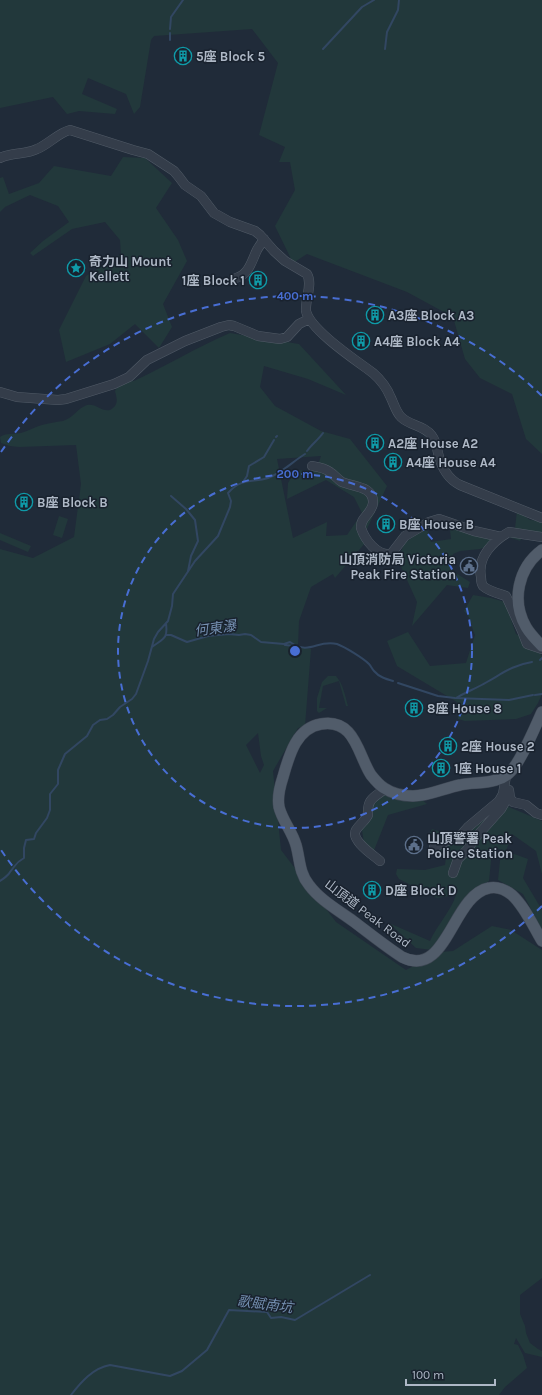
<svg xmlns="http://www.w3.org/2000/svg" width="542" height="1395" viewBox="0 0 542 1395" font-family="Karla,'Noto Sans TC',sans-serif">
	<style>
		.green { fill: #22383b; fill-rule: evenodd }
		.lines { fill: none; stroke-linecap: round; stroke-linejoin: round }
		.stream { stroke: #324762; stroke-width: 2 }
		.minor-casing { stroke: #515b67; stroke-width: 10 }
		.major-casing { stroke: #3d4653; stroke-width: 12 }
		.minor { stroke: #343d4a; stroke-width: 9 }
		.major { stroke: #515c6a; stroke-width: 11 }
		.ring { fill: none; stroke: #486ed3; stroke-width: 2; stroke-dasharray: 7 5 }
		.labels { text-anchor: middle; stroke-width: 3; stroke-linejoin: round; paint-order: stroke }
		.poi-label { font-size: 13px; font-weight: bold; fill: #aeb8c6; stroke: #19222e; text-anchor: start }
		.street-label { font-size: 13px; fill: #aeb8c6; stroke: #19222e }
		.water-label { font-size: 14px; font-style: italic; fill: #748fb0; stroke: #19222e }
		.centre { fill: #486ed3; stroke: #19222e; stroke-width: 2 }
		.ring-label { font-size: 12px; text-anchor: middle; font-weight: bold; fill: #486ed3; stroke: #19222e; stroke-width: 3; stroke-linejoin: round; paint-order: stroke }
	</style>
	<rect width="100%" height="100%" fill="#202b39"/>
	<path class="green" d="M0,0H542V454L526,439L512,394L480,378L465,359L453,317L407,292L307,254L293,263L275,226L295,190L290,162H279L285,147L259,135L278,63L252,29L154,36L151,40L140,107L134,114L126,94L88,78L82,94L117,109L115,114L79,111L67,114L53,97L0,108Z
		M123,157L145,158L172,183L156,208L178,240L187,261L163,304L172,327L159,348L135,324L110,344L66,362L59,330L86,276L121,254L120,240L105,222L72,229L33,256L30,253L43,241L69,222L58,206L30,195L5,207L0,212V178L3,177L9,194L39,183L54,166L111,176Z
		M230,333L299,344L346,395L308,379L264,366L260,387L275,406L321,431L350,439L387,486L366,531V542L335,578L333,574L311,587L299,621L298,646L311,649L305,726L298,728L273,771L281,850L336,922L406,970L440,952L453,951L492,926L511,930L542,950V1278L520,1295V1314L525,1326L526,1333L530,1343L538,1349L542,1351V1357L525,1353L516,1338L514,1344L518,1345L523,1355L527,1368L505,1387L499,1395H0V549L33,558L74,537L81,484L76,445L19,447L10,446L1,443L0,437C5,433 15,434 21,433C28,431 35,427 42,425C49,423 56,422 63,421C73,418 78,408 87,405C96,403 101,412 110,410C119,405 117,399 115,391C119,383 129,383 136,380C168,365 197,347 230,333ZM321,456L316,471L296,470L288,483L287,499L326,480L354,497L362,513L347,535L326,536L327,522L293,538L277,459ZM258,733L261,756L264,765L260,773L246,745Z
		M517,511L530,520L542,521V533L526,531L520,541L509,537L480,549L460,551L453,554L451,570L470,582L468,588L447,585L412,626L417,602L398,560L404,544L421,530L427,529L431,542L451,539L450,530L451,526L498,534L515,528Z
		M59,516L68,519L62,538L53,535Z
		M0,533L31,546L28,552L0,540Z
		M473,595L491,598L505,602L516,634L529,640L542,656V694L538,703L531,714L516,719L465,721L458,719L457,702L397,666L387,641L408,632L430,666L466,663L475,635C470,625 473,620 464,611Z
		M328,676H336C343,684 345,695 348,706H346L339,681L323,686L319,708H327L319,713L317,711V698L322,682Z
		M387,792L420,798L427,804L388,815L373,853L364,843L362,830L373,805Z
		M499,795L509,807L542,821V874L536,851L512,834L506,851L528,859L523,878L542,910V930L523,894L498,880L501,851L496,846L492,851L489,881L473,891L432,950L416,948L389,923L430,941C437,925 451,911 456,895L437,898L399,879L396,874L397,869L425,870L445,865L446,857L428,836L432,829L461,838Z"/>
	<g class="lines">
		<path class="stream" d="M170,29L171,17L183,0
			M170,40V33
			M323,49L362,7L374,0
			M385,49L387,32L398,10L399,0
			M276,437L277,436
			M307,451C312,444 318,440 323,433
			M243,482L247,476L249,466L264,457L274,440
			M171,496L186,509L195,520L198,541L191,556L188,571
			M166,635H171L187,642L208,636L229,634L239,635L245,634L251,635L261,642L284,644L290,642C310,656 317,639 337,644C345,647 363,658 369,664C371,666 372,669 374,671C379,677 386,679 393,681
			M284,644L285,645L294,646
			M152,647C164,638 168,639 166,623
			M540,660L542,658
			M398,683L438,696L455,698L509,700L533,695
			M535,695L542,694
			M456,698C466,692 477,688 487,682C503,673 513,665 532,662
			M0,881C4,878 8,876 10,872C16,865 15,863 24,858V848L26,840L34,839L36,833L47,818L50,810V794L58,784V770L65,754L87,736L93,725L100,720L107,719L113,715L120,707L132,699L136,694L148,661L154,639L158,632L168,621L172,606L173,594L195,561L218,536L230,507L231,501L228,493C242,477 253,483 268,478C282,473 292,462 305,454
			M71,1395C81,1382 93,1368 110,1365L170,1376L182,1371L207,1350L229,1310L267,1312L271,1318L281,1317L295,1320L370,1275"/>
		<defs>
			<path id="minor" d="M0,158C12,152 25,155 37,149C49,144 58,133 70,130L133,150L148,154L174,171L179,177L185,185L201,196L214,213L230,222L255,231L260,235L274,251L285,261L307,274C313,284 305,299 306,311C310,330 357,361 373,373C381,380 387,388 391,398C394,404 396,412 401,417C410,426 424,425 432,436C436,441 437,447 438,453C441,466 448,479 460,485L542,518
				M236,278C249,275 252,260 257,250C259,246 262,243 264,239
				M0,392L17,397L58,400L66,399L114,384L129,377L147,360L185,341L221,327L229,325L234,326L258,336L280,339L287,337L299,324L309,319
				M312,466C318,467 325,468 330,472C335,475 337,479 342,482C353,487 374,486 373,503C372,514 360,517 361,528C365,540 377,556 391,554L405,536L429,522L439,519L474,531L501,537
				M542,537L509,532C493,541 477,557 481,577C481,580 481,583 483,586C488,591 500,594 506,596L522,631L527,644L542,649
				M509,790L510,798L513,802L526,805L536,813L542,815
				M434,847L461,835L468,827L499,801L503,794L506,776
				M380,861C373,855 350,840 356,830C359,825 365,821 368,815C367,799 373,798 385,789
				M453,873L458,859L467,850L476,837L501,809L508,797"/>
			<path id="major" d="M542,550C518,568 511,601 526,627C530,634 536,640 542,646
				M542,712C535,727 520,764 509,773C505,777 500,779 496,780C484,784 472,782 460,785C444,788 429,796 413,796C403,796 393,794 384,788C379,785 375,780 371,775C358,755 355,718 321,724C296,728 289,756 283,777C280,786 277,796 279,807C282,820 292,831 296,845C300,859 299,873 309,885C320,900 338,910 353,921C369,933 385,946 402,957C447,980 452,895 489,888C497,886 506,890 512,895C525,907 533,926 542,941"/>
		</defs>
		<use href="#minor" class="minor-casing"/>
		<use href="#major" class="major-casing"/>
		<use href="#minor" class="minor"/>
		<use href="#major" class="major"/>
	</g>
	<g class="ring">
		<circle cx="295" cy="651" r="177"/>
		<path d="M542 906A355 355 0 0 1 1 850M1 452A355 355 0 0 1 542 396"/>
	</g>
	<defs>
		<symbol id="building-ring" viewBox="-11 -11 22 22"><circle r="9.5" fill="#19222e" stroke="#0f9aa8" stroke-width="1.5"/><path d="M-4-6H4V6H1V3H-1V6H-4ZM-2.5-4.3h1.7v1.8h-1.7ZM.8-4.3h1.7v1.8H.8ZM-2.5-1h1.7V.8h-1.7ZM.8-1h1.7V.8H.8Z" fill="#0f9aa8"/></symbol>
		<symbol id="sight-ring" viewBox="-11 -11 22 22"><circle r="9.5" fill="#19222e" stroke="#0f9aa8" stroke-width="1.5"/><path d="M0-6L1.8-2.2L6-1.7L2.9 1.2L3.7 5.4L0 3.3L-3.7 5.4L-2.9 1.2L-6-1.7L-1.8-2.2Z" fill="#0f9aa8"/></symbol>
		<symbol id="civic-ring" viewBox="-11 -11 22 22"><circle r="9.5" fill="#19222e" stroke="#5c6f8a" stroke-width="1.5"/><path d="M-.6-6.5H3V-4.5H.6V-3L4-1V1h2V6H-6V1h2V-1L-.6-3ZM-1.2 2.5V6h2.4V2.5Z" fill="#5c6f8a"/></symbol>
	</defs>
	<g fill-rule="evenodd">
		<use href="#building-ring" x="173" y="46" width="20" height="20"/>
		<use href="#sight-ring" x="66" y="258" width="20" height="20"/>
		<use href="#building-ring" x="248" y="270" width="20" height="20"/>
		<use href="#building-ring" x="365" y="305" width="20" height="20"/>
		<use href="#building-ring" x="351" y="331" width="20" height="20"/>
		<use href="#building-ring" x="365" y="433" width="20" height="20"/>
		<use href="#building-ring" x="383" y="452" width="20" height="20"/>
		<use href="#building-ring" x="14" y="492" width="20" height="20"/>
		<use href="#building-ring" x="376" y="514" width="20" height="20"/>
		<use href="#civic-ring" x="459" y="556" width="20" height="20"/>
		<use href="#building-ring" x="404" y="698" width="20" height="20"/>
		<use href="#building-ring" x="438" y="736" width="20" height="20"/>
		<use href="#building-ring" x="431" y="758" width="20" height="20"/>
		<use href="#civic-ring" x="404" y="835" width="20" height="20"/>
		<use href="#building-ring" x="362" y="880" width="20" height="20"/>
	</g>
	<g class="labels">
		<g class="poi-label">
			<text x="196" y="61">5座 Block 5</text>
			<text x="89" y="266">奇力山 Mount<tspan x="89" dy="15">Kellett</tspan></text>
			<text x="245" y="285" text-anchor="end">1座 Block 1</text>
			<text x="388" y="320">A3座 Block A3</text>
			<text x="374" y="346">A4座 Block A4</text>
			<text x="388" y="448">A2座 House A2</text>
			<text x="406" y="467">A4座 House A4</text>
			<text x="37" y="507">B座 Block B</text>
			<text x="399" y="529">B座 House B</text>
			<text x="456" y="564" text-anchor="end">山頂消防局 Victoria<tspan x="456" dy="15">Peak Fire Station</tspan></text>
			<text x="427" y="713">8座 House 8</text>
			<text x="461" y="751">2座 House 2</text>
			<text x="454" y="773">1座 House 1</text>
			<text x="427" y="843">山頂警署 Peak<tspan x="427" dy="15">Police Station</tspan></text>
			<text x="385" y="895">D座 Block D</text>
		</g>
		<g class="street-label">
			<text transform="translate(368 913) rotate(37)" y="5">山頂道 Peak Road</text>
		</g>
		<g class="water-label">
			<text transform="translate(215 628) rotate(-8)" y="5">何東瀑</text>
			<text transform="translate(265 1304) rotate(7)" y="5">歌賦南坑</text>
		</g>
	</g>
	<circle cx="295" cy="651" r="6" class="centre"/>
	<g class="ring-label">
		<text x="295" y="300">400 m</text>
		<text x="295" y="478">200 m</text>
	</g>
	<path d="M406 1379v6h89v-6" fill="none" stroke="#aeb8c6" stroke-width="2"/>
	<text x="412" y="1379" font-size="12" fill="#aeb8c6" stroke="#19222e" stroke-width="3" paint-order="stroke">100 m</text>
</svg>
